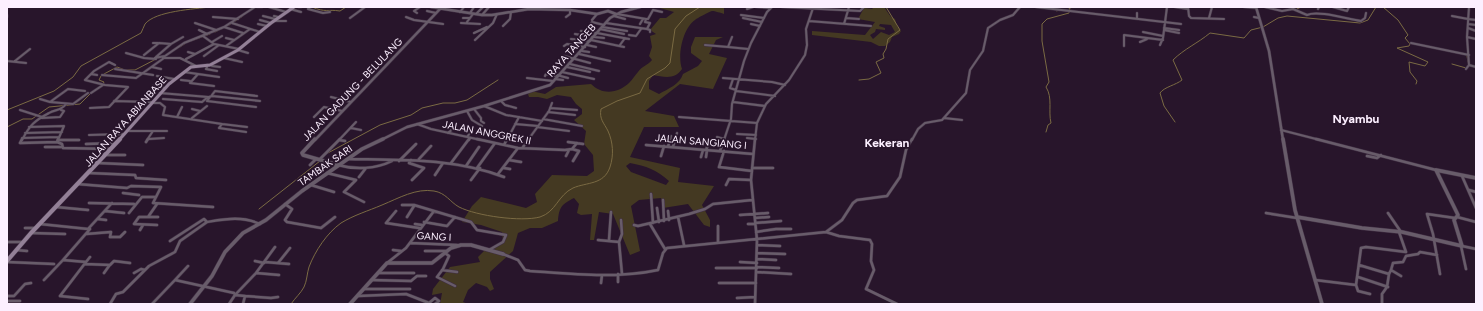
<svg xmlns="http://www.w3.org/2000/svg" width="1483" height="311" viewBox="0 0 1483 311" font-family="Figtree,sans-serif">
	<style>
		.green { fill: #443922; fill-rule: evenodd }
		.lines { fill: none; stroke-linecap: round; stroke-linejoin: round }
		.stream { stroke: #7a6a43; stroke-width: 1 }
		.minor-far1-casing { stroke: #412f44; stroke-width: 3 }
		.minor-casing { stroke: #412f44; stroke-width: 3.5 }
		.tertiary-far1-casing { stroke: #412f44; stroke-width: 3.5 }
		.tertiary-casing { stroke: #412f44; stroke-width: 4.5 }
		.secondary-far1-casing { stroke: #412f44; stroke-width: 4 }
		.secondary-casing { stroke: #412f44; stroke-width: 5 }
		.minor-far1 { stroke: #685c6a; stroke-width: 2 }
		.minor { stroke: #685c6a; stroke-width: 2.5 }
		.tertiary-far1 { stroke: #685c6a; stroke-width: 2.5 }
		.tertiary { stroke: #685c6a; stroke-width: 3.5 }
		.secondary-far1 { stroke: #938097; stroke-width: 3 }
		.secondary { stroke: #938097; stroke-width: 4 }
		.labels { text-anchor: middle; stroke-width: 3.5; stroke-linejoin: round; paint-order: stroke }
		.street-label { font-size: 10px; fill: #fcefff; stroke: #28152b }
		.quarter-label { font-size: 12px; font-weight: bold; fill: #fcefff; stroke: #28152b }
	</style>
	<rect width="100%" height="100%" fill="#28152b"/>
	<path class="green" d="M662,7H726L724,8V14C721,13 715,11 712,11C709,12 697,18 695,20C683,28 677,55 682,69C675,80 664,77 653,75L649,81V89L659,94C668,89 680,84 683,74L698,66L702,61L691,53V47L695,37H723L716,40L709,54L727,58L713,89L680,84L645,111L674,116L679,127H644L630,157L680,168L678,182L714,186L702,205L710,220V227L704,225L688,204L663,208L661,198L639,200L631,206L640,251L630,255L613,214L599,212L594,240H590L592,214L581,215L577,213L579,204L574,198C562,204 559,207 558,221L542,228H530L518,233L513,251L490,272V279L494,289L490,291L487,287L476,283L468,290L463,302L468,304H440L442,293L432,295L433,289L450,267L480,262L478,257L485,250L503,242L502,232L481,225L462,222L472,206L481,197L526,208L537,202L535,194L552,175L587,176L594,171L593,155L584,144L586,131L574,120L582,114V109L576,104L571,97L557,95L547,99L538,97H529L528,94L531,91L545,94L556,87L591,84C603,96 619,93 630,82C633,79 635,75 638,72C642,66 648,65 652,60L649,56L652,47L650,36L656,34L650,30L660,18H666L674,12L660,8ZM630,163C646,166 657,170 669,181L666,185L631,172L626,166Z
		M874,7H884L891,17L895,19L897,26L901,31L899,34L892,37L890,42L885,46H879L871,42L812,35V31L865,35L875,22L858,19L864,8L872,9ZM880,24L891,25L895,32L889,35L881,32L873,39L870,35L875,32L876,29L885,30V28L879,26Z"/>
	<g class="lines">
		<path class="stream" d="M312,7C326,13 327,9 340,11L346,7
			M1065,7L1070,8
			M1383,7L1398,20L1408,35L1405,38L1410,44L1409,46L1397,48L1428,62L1425,66L1409,62L1410,72L1417,81L1416,84
			M1297,9L1301,7
			M1057,11L1058,7
			M226,27L243,16
			M215,32L223,28
			M191,41L210,34
			M180,47L186,43
			M1467,56L1468,62
			M1452,64L1466,68
			M104,74L117,67L125,70H135L158,58
			M101,76L99,80L104,82L103,84
			M859,80L869,79L881,73L876,62L884,58L883,54L886,49L888,39L900,30L886,7
			M7,110L54,91L73,77L81,66L141,33C142,30 144,27 145,24C155,11 195,9 210,7
			M1175,122L1164,106L1160,93C1164,87 1176,85 1182,80L1173,60C1184,49 1198,43 1210,33L1244,38L1251,30L1263,27L1278,18L1287,16L1360,23L1368,20L1376,7
			M7,127L23,119H32L49,107L80,104L91,93
			M1046,132L1048,125L1051,123C1048,111 1053,98 1046,87L1049,82L1042,41V24L1047,19L1069,13L1070,7
			M326,154L380,125L411,115L422,108L443,103H455L467,100L498,80
			M259,209L320,161
			M291,304C295,298 301,293 304,287C307,281 307,273 309,267C315,251 327,233 341,223C354,215 368,211 382,205C399,198 416,188 434,191C446,193 450,202 459,207C477,216 521,222 540,217C556,212 558,195 573,188C587,182 604,185 610,167C614,155 613,142 608,131C604,123 599,119 601,109L617,101L640,93L647,79L665,68L670,63L675,29L686,16L700,7"/>
		<defs>
			<path id="minor-far1" d="M257,7H262
				M269,7L286,12
				M299,7H301
				M310,7L308,9L323,13L330,12
				M756,7L769,8
				M782,7L860,11L864,7
				M1036,7L1181,24
				M1175,7L1188,9
				M1188,7L1189,16L1191,18L1224,19
				M1244,7L1256,8
				M1265,7L1282,11L1293,9L1307,15C1318,10 1347,19 1361,21L1365,18L1366,13
				M1333,7L1347,11L1349,7
				M1469,7L1467,37L1469,65
				M290,9L301,12
				M747,9L753,7
				M1318,9L1319,7
				M427,11L436,13
				M460,12L464,7
				M417,13L414,11L420,7
				M470,13L474,7
				M1137,13V18
				M476,14L483,7
				M617,14L646,19L645,22L650,23L647,29L650,30V32
				M7,15V17
				M482,15L489,7
				M741,15L764,18
				M263,16L275,19
				M274,16L278,17
				M614,16L625,19
				M1452,16L1468,19
				M213,17L238,19
				M406,17L414,20L443,24
				M566,17L570,14V10
				M1254,17L1259,18
				M350,18L365,7
				M463,18H469
				M743,18L762,22
				M846,18L859,19
				M1209,18L1212,7
				M646,19H648L653,10L662,12
				M1468,19L1476,20
				M260,20L271,23
				M592,20L597,14
				M273,21H286
				M809,21L871,26
				M467,22L473,14
				M195,23L216,30
				M232,23L260,32
				M461,23L480,24
				M606,23L647,29
				M258,24L267,26
				M640,24L643,19
				M751,24L760,26
				M844,24L849,7
				M1468,24L1476,25
				M590,25L592,22L604,25
				M503,26L510,19L511,12
				M224,27L243,33
				M602,27L627,31
				M1164,28L1179,30
				M1468,28L1476,31
				M600,29L624,34
				M199,30L207,34
				M1164,30L1179,33
				M581,31L597,33
				M1143,32L1163,36
				M474,33L487,27
				M597,33L629,39
				M575,34L594,37
				M629,35L636,36L641,29
				M203,36L214,44L239,49
				M594,37L604,38
				M732,37L728,47L748,49
				M1467,37L1476,39
				M226,38L234,40
				M571,39L590,41
				M475,40L493,23L497,14
				M591,40L624,47
				M212,42L222,36
				M1140,42L1147,39
				M153,43H158
				M1411,43L1469,55
				M171,44L183,37
				M587,45L596,47
				M620,45L625,38
				M705,45L728,47
				M1160,45L1163,38L1167,7
				M226,46L250,29
				M564,46L567,44L585,47
				M1124,46V35L1163,40
				M238,50L248,53
				M582,51L589,52
				M188,52L195,54
				M126,53L144,58L156,59
				M579,54L610,61
				M144,55L159,43L171,44L156,57
				M204,56L219,45
				M564,56L590,63
				M155,58L165,56L184,43L224,27L255,7
				M163,58H180L196,66
				M224,58L242,62
				M186,59L214,44
				M7,61L26,63
				M15,61L30,49
				M570,64L599,71
				M1469,65L1476,67
				M212,66L220,67
				M152,67L161,69
				M207,67L206,69L217,71
				M555,67L560,69
				M567,67L590,72
				M115,69L153,75
				M1466,69L1469,65
				M184,72L219,77
				M562,72L594,79
				M91,74L97,75
				M198,74L190,83L214,86
				M553,74L568,78
				M102,75L136,78L164,58
				M157,76L174,79
				M545,76L546,74L555,76
				M527,78L553,81
				M723,78L772,82L785,85
				M555,79L563,80
				M733,79L730,88L736,90
				M85,80L105,85L128,87L109,107L90,108
				M85,80L94,71L109,62L115,65
				M181,80L190,81
				M153,86L165,88
				M85,91L68,89L50,102L73,104L88,93
				M736,91L775,96
				M91,93L103,85
				M160,93L208,97L202,102L163,99
				M212,95L215,91L257,96
				M209,97L212,96L260,101
				M210,97L207,101L256,107
				M331,97L351,102
				M40,99L50,102
				M114,101L151,102
				M501,101L505,105L516,108
				M733,102L765,106
				M151,103H160L165,107L163,115L222,124L219,128L246,132
				M484,106L506,115L542,121
				M550,108L577,110
				M192,109L200,111
				M474,109L481,118V121L484,123
				M20,110L42,117
				M467,111L472,120L482,126
				M548,112L575,115
				M177,117L182,107
				M314,117L324,107L342,111
				M679,117L757,123
				M42,118L60,117L64,111L61,110
				M192,118L207,106
				M944,118L962,120
				M543,119L582,126
				M222,124L247,127
				M417,124L431,129L481,140
				M515,124L538,126
				M29,127L64,126L58,140
				M537,127L569,131
				M351,128L361,130
				M1281,130L1320,140
				M128,131H167
				M25,133L62,132
				M448,133L454,128
				M737,134L756,135
				M89,135L124,134
				M467,137L473,129
				M717,137L724,139
				M22,138L59,137
				M747,138L756,139
				M149,139L164,138
				M22,140C30,125 34,121 49,113C56,109 61,111 66,104
				M147,140L153,131
				M339,140L356,122
				M469,140L470,138
				M507,140L519,117
				M528,140L549,111L552,103
				M670,140L671,136
				M675,140L677,133
				M724,140L731,119L732,104L744,61L751,43L767,12L772,7
				M755,140L757,123L766,104L789,80L805,55L807,45L806,29L813,8
				M912,140L918,129L925,123L942,120L966,93L970,70L983,51L988,28L1000,20L1013,15L1020,7"/>
			<path id="minor" d="M22,139L20,143L57,142
				M58,139L57,142L62,144L63,148L111,149
				M477,139L518,148L565,150L572,149L577,143
				M1316,139L1436,170
				M58,140H79
				M339,140L345,141
				M146,142L148,139
				M568,142L583,144
				M86,144L116,143
				M504,145L507,139
				M646,145L753,154
				M45,147H62
				M523,147L529,139
				M668,147L670,139
				M673,147L675,139
				M572,149L579,151L573,161
				M706,150L708,145
				M720,151L724,139
				M724,151L719,167L752,171
				M106,155H125
				M566,156L569,150
				M661,156L664,146
				M1367,156L1377,158L1381,155
				M701,157L703,150
				M706,157L707,150
				M320,159L340,139
				M347,159C401,160 453,158 504,177
				M419,159L431,146
				M411,160L409,163L424,168L412,180
				M509,160L521,162
				M399,161L416,144
				M98,163L143,165
				M451,163L469,139
				M310,165L316,159
				M338,165C355,170 376,169 392,161
				M466,166L479,147
				M477,168L495,143
				M504,168L510,169
				M752,168H773
				M89,173L135,175L136,178L166,180
				M327,173L356,180L344,192L364,202
				M498,174L518,148
				M435,175L443,163
				M1462,176L1476,208
				M359,177L366,168
				M471,180L480,168
				M77,184L127,188L131,186L161,187L153,203L213,207
				M311,185L334,192
				M726,185L729,179L751,180
				M1469,190L1476,192
				M123,193L139,195
				M651,194L653,223
				M663,200L664,221
				M89,203L134,204
				M285,204L292,209L285,220L287,222L321,228L335,217
				M402,205H414L434,211
				M56,207L88,210
				M657,208L659,222
				M105,211L124,213
				M396,211L386,223L419,228
				M668,211L669,220
				M129,213L142,197H156
				M1266,213L1297,218
				M1388,213L1401,232
				M740,215L768,213
				M148,217L157,204
				M407,217L414,206
				M678,217L684,245
				M1457,217L1476,222
				M755,218L769,217
				M98,219L106,220
				M621,220L622,234L619,242L622,274
				M424,222L447,226L455,217
				M755,223L781,221
				M40,224L88,229L112,203
				M415,224L422,225
				M650,224L665,249
				M748,224H755
				M157,225L134,224L139,217H158
				M634,225L638,226L689,214L705,209L713,204L752,200
				M718,226V243
				M25,228H35
				M88,229H90L63,260L86,262L60,296L88,299
				M140,230L143,225
				M756,232L776,229H791
				M826,232L839,236L870,240L872,244L871,261L874,270L866,289L897,304
				M31,233L65,234
				M86,234L111,232L110,237H120L125,232
				M598,240L619,242
				M609,240L611,212
				M170,241L204,219L207,222C226,219 242,216 260,224
				M7,242H23
				M410,243L457,245
				M757,245L780,246
				M1461,246L1466,269
				M1462,246L1476,249
				M16,250L27,251
				M393,250L401,251
				M425,251H446
				M445,253L449,256L443,269L437,277L455,286
				M757,253L785,254
				M503,254L518,260L525,270L530,271C572,274 616,279 658,270L663,253L667,248L826,232L842,220L853,203L857,200L887,196L900,177L906,150L912,139
				M757,259L776,260
				M255,261L264,263
				M7,262L54,264
				M86,262L90,257
				M265,262L289,264
				M740,262L757,263
				M278,263L290,248
				M387,263L406,248L434,211L471,222L477,230L506,235L503,242L489,250
				M85,264L110,265L114,261L130,263
				M1359,265L1389,274L1391,270L1401,276
				M757,267L779,268
				M716,268H757
				M442,270L457,272
				M1391,270L1393,263L1403,262L1406,256L1418,254L1420,252L1437,255
				M756,272L791,274
				M104,273L109,266
				M134,273L141,269L145,270
				M256,273L279,275
				M378,273H414
				M618,274V282
				M1440,274L1433,234L1427,214L1455,218
				M1358,277L1388,287
				M44,280L63,260
				M175,280L188,266
				M371,280L411,281L417,276H426
				M1315,280L1356,285L1361,248L1366,247L1406,252L1399,232
				M601,283L602,275
				M719,283H756
				M1356,285L1358,291L1370,294
				M364,289H410
				M7,296H14L25,284L31,283
				M245,296L271,298L278,297
				M358,296L406,294L429,303L435,298L439,301L435,304
				M737,298L755,297
				M7,301H20
				M110,304L116,294L123,292L149,266L175,252L180,241L207,222
				M152,304L175,280L234,293L235,295L256,273L275,247
				M229,304L235,295L245,296L243,304
				M755,304L757,240L751,180L755,139
				M1382,304V294L1387,287L1389,274"/>
			<path id="tertiary-far1" d="M431,7L482,15H492L529,9L570,10L597,14L608,11L616,14
				M1256,7L1269,51L1283,140
				M315,140L440,9
				M381,140L407,127L484,106L550,85L610,18L621,12L640,7"/>
			<path id="tertiary" d="M315,139L302,153L303,155L338,165
				M1283,139L1295,210L1322,304
				M1436,170L1476,178
				M1297,217L1362,228L1402,232L1462,246L1454,220L1458,215L1436,170
				M190,304L212,276L225,252L243,233L266,220L302,191L362,149L383,139
				M350,304L387,263H432L451,248L461,245H471L503,254"/>
			<path id="secondary-far1" d="M119,140L169,84L191,67L210,65L238,50L271,23L294,7"/>
			<path id="secondary" d="M7,261L31,233L120,139"/>
		</defs>
		<use href="#minor-far1" class="minor-far1-casing"/>
		<use href="#minor" class="minor-casing"/>
		<use href="#tertiary-far1" class="tertiary-far1-casing"/>
		<use href="#tertiary" class="tertiary-casing"/>
		<use href="#secondary-far1" class="secondary-far1-casing"/>
		<use href="#secondary" class="secondary-casing"/>
		<use href="#minor-far1" class="minor-far1"/>
		<use href="#minor" class="minor"/>
		<use href="#tertiary-far1" class="tertiary-far1"/>
		<use href="#tertiary" class="tertiary"/>
		<use href="#secondary-far1" class="secondary-far1"/>
		<use href="#secondary" class="secondary"/>
	</g>
	<g class="labels">
		<g class="street-label">
			<text transform="translate(571 50) rotate(-48)" y="4">RAYA TANGEB</text>
			<text transform="translate(352 89) rotate(-46)" y="4">JALAN GADUNG - BELULANG</text>
			<text transform="translate(125 121) rotate(-48)" y="4">JALAN RAYA ABIANBASE</text>
			<text transform="translate(487 132) rotate(11)" y="4">JALAN ANGGREK II</text>
			<text transform="translate(701 141) rotate(5)" y="4">JALAN SANGIANG I</text>
			<text transform="translate(325 165) rotate(-35)" y="4">TAMBAK SARI</text>
			<text transform="translate(434 236) rotate(3)" y="4">GANG I</text>
		</g>
		<g class="quarter-label">
			<text x="1356" y="123">Nyambu</text>
			<text x="887" y="147">Kekeran</text>
		</g>
	</g>
	<rect width="1483" height="311" fill="none" stroke="#fcefff" stroke-width="16"/>
</svg>
